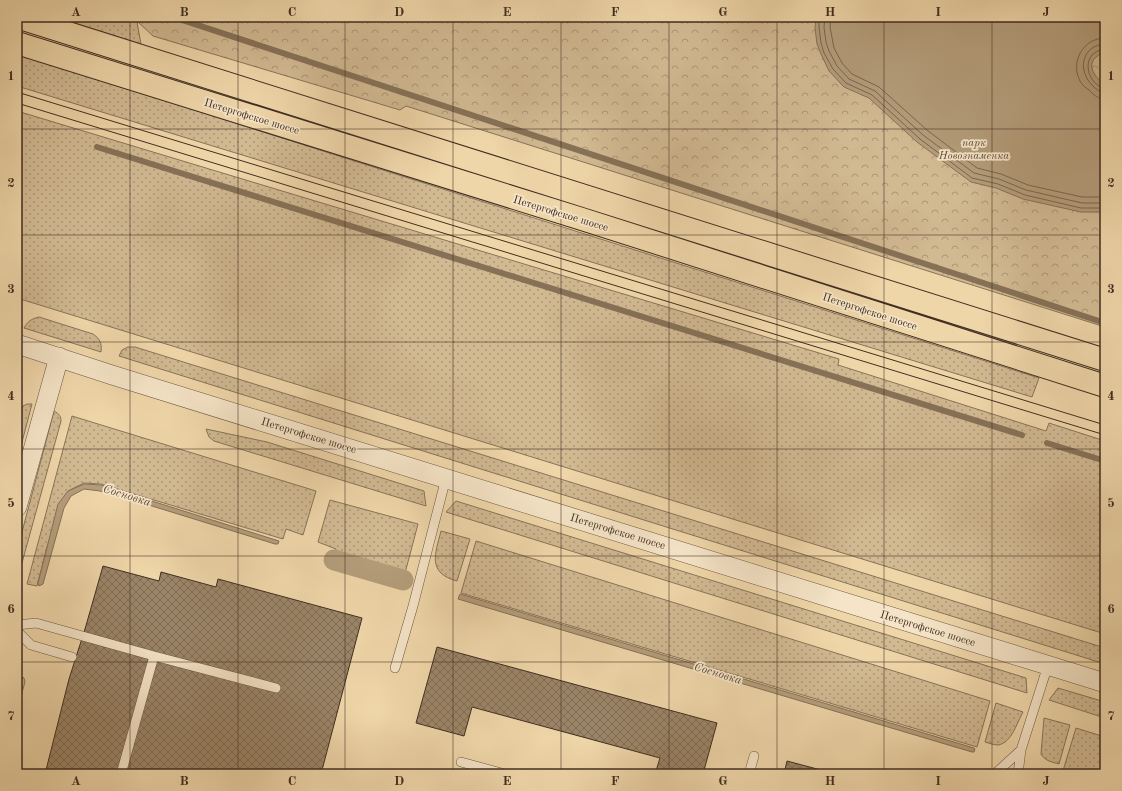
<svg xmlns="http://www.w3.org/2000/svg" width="1122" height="791" viewBox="0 0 1122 791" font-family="'Old Standard TT',serif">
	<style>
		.grass { fill: url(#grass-dots); stroke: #88745a }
		.forest { fill: url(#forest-crowns); stroke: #88745a }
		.water { fill: #b49d7b; stroke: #867157 }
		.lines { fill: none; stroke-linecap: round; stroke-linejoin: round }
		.shore { stroke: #7a664e; stroke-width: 1 }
		.stream { stroke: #867157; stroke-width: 6 }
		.canal { stroke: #b49d7b; stroke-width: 21 }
		.building { fill: url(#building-cross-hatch); stroke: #402e22 }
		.service-casing { stroke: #6c5844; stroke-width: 10 }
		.minor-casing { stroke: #6c5844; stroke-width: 20 }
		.primary-casing { stroke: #402e22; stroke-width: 24 }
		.service { stroke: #f5e4c7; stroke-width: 9 }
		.minor { stroke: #f5e4c7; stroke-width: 19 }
		.primary { stroke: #efd6a9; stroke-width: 22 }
		.tram { stroke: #402e22; stroke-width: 1 }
		.grid { fill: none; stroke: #402e22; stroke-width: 1; stroke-opacity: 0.55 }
		.labels { text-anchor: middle; stroke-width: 3.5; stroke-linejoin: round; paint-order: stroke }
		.street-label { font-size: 11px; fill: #402e22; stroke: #f5e4c7 }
		.park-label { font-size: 11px; font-style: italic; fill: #5d4a38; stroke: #f5e4c7 }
		.water-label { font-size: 12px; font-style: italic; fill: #5d4a38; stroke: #f5e4c7 }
		.neatline { fill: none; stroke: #402e22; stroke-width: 1.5 }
		.grid-label { font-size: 13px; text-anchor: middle; font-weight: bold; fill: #402e22 }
	</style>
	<defs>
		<pattern id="grass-dots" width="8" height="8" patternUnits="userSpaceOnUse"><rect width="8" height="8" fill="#d1b992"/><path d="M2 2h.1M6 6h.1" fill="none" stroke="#ab9777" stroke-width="1.8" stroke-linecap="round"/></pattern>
		<pattern id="forest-crowns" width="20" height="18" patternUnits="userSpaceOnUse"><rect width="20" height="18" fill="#d1b992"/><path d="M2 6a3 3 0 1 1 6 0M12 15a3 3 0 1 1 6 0" fill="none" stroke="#ab9777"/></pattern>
		<pattern id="building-cross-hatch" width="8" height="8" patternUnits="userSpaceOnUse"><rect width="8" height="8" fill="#9b8568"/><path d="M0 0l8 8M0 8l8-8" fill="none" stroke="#806d55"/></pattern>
	</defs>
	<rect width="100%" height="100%" fill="#efd6a9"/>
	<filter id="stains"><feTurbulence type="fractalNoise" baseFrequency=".005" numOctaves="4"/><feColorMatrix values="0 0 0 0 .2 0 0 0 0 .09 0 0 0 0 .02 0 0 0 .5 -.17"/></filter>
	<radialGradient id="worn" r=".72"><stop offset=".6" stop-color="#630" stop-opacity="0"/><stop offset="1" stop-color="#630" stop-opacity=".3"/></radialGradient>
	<path class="grass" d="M56,17H136L141,44Z
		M17,54L1039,378L1032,397L17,86Z
		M17,111L839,359L838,365L1046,431L1049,423L1105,441V634L17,298Z
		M39,317L93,334C100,339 102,343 101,352L24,328C28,321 31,319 39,317Z
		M128,347H135L1105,648V664L119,356L122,350Z
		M27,404H32L17,461V427L23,406Z
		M54,411C59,414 61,416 61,421L17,581V551Z
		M72,416L316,491L303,535L286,529L283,539L101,484L84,483L68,491L47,547L37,586L27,584Z
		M206,429L267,442L424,491L426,506L214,441L209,437Z
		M330,500L418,524L404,577L334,557L336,549L318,542Z
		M456,501L1026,678L1027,693L446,512Z
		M441,531L470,539L457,581C427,573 435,554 441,531Z
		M476,541L990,701L977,747L461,593Z
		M22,677L24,678L25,682L17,710V692Z
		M1058,688L1105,702V718L1049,700Z
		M996,703L1023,712C1017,722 1012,743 998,745C993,745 989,743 985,742Z
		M1044,718L1070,725L1059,764C1052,762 1045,761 1041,754Z
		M1076,728L1105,737V774H1062Z"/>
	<path class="forest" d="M124,17H1105V327L406,106L400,110L153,36L137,21Z"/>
	<path class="water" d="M816,17H1105V52C1084,60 1091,74 1105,85V212H1081L1023,199L996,188L971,182L917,142L869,98L844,87L829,71L821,54L817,44L815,28Z
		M84,484L101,485L279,541L278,544H275L152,506L100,491L84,489L71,496L64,508L43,584L39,586L38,583L58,504L68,491Z
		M460,594L974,748L975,749L974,752H972L458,599Z"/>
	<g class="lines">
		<path class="shore" d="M819,17V27L821,43L824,53L833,69L846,83L872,95L920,139L972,178L998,184L1025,195L1081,208H1105
			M825,17L824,27L826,42L829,51L837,66L849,79L875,91L923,135L974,173L999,179L1026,190L1082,203H1105
			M831,17L830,27L834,48L842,63L852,74L879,87L927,130L977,168L1001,174L1028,185L1082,197H1105
			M1105,38C1083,38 1070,62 1080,81C1082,85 1086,88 1089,90C1094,95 1098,99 1105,99
			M1105,44C1082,45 1077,70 1092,85C1096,89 1099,92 1105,93
			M1105,49C1078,52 1087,86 1105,88"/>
		<path class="stream" d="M173,17L1105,323
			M97,147L1022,435
			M1047,443L1105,461"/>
		<path class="canal" d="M334,560L403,580"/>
	</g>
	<path class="building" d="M103,566L159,581L161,572L216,587L218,579L362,618L321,774H45L69,679L85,629Z
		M437,647L717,723L703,774H655L660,758L472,707L464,736L416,723Z
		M787,761L836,774H784Z"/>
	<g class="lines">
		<defs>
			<path id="service" d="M17,625L36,623L154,656L276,688
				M17,631L31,645L72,657
				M395,668L413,606L446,478
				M461,762L505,774
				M121,774L154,656
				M749,774L754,756
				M996,774L997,772L1021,750L1048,665
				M1018,774L1021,750"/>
			<path id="minor" d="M17,344L112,375L1105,683
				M17,507L59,357"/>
			<path id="primary" d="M17,17L1105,360
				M17,43L582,219L1105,386"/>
		</defs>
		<use href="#service" class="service-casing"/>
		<use href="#minor" class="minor-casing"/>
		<use href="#primary" class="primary-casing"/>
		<use href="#service" class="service"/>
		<use href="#minor" class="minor"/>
		<use href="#primary" class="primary"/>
		<path class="tram" d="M17,92L1105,425
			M17,103L1105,435"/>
	</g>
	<path class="grid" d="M130,17V774M238,17V774M345,17V774M453,17V774M561,17V774M669,17V774M777,17V774M884,17V774M992,17V774M17,129H1105M17,235H1105M17,342H1105M17,449H1105M17,556H1105M17,662H1105"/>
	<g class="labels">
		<g class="street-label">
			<text transform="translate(252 116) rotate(17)" y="4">Петергофское шоссе</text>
			<text transform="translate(561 213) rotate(17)" y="4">Петергофское шоссе</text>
			<text transform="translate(870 311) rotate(18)" y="4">Петергофское шоссе</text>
			<text transform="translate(309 435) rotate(17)" y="4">Петергофское шоссе</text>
			<text transform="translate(618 531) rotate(17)" y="4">Петергофское шоссе</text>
			<text transform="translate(928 628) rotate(17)" y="4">Петергофское шоссе</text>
		</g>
		<g class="park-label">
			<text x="974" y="146">парк<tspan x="974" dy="13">Новознаменка</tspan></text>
		</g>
		<g class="water-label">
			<text transform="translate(127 495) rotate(17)" y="4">Сосновка</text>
			<text transform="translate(718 673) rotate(17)" y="4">Сосновка</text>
		</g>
	</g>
	<rect width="1122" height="791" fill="none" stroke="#efd6a9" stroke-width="44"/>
	<rect x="22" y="22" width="1078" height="747" class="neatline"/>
	<g class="grid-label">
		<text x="76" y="16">A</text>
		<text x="184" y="16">B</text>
		<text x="292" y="16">C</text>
		<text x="399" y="16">D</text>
		<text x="507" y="16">E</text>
		<text x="615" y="16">F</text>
		<text x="723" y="16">G</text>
		<text x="830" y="16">H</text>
		<text x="938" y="16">I</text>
		<text x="1046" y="16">J</text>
		<text x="11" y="80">1</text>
		<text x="1111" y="80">1</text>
		<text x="11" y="187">2</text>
		<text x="1111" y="187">2</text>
		<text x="11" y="293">3</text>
		<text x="1111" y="293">3</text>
		<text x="11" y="400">4</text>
		<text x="1111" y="400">4</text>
		<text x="11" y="507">5</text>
		<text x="1111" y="507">5</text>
		<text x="11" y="613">6</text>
		<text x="1111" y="613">6</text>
		<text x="11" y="720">7</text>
		<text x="1111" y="720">7</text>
		<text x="76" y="785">A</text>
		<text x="184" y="785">B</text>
		<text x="292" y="785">C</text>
		<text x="399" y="785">D</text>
		<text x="507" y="785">E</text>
		<text x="615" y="785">F</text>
		<text x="723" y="785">G</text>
		<text x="830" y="785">H</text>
		<text x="938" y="785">I</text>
		<text x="1046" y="785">J</text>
	</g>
	<rect width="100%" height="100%" filter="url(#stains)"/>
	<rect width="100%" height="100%" fill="url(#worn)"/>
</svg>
